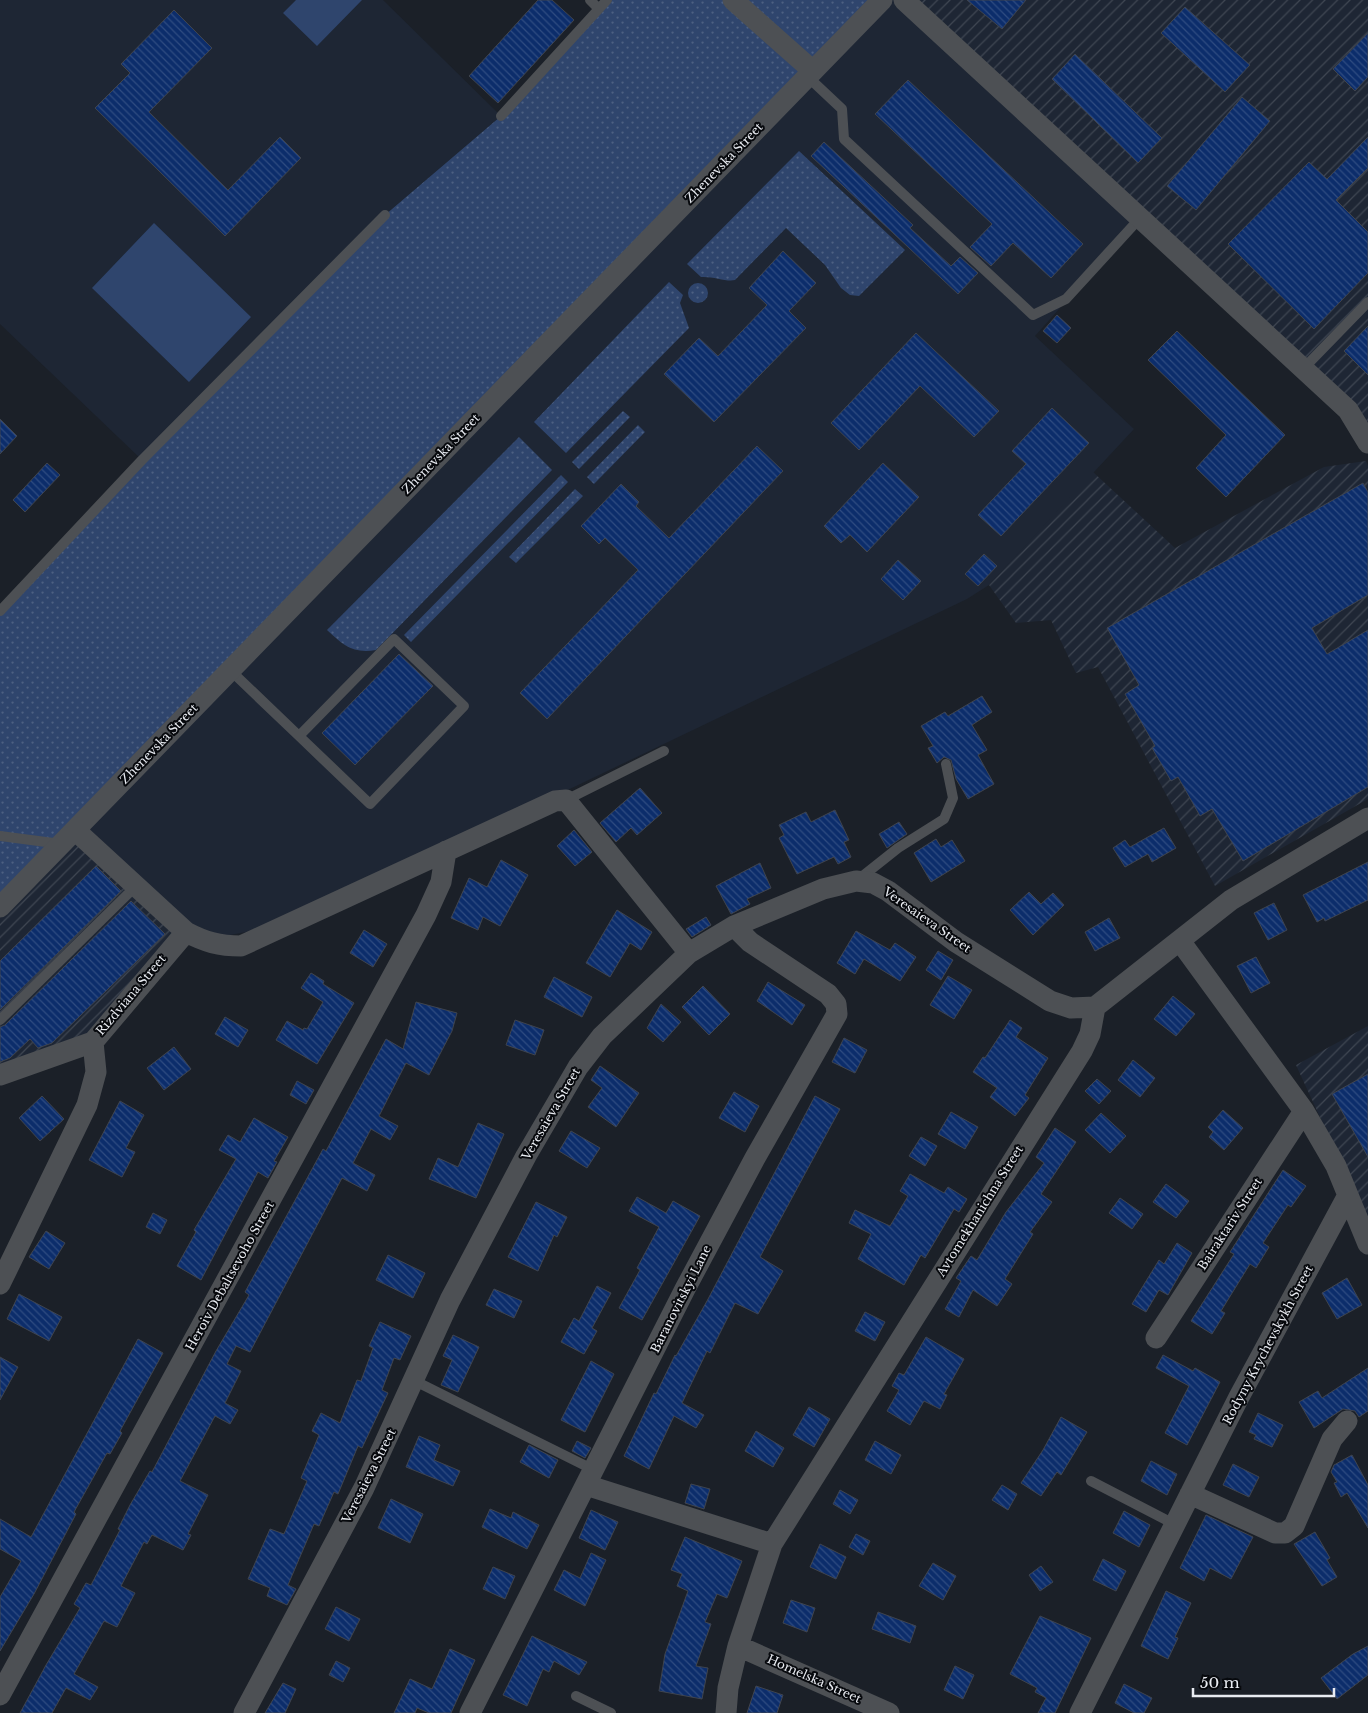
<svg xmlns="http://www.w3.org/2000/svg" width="1368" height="1713" viewBox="0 0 1368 1713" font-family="'Libre Baskerville',serif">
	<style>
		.built { fill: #1e2634 }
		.industrial { fill: url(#industrial-furrows) }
		.grass { fill: url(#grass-dots) }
		.pitch { fill: #2f456d }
		.building { fill: url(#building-back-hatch); stroke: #3f444e }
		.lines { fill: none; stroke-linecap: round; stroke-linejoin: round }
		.lane { stroke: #4d5054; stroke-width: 10 }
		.street { stroke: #4d5054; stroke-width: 21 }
		.labels { text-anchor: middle; stroke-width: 4; stroke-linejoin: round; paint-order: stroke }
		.street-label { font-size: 12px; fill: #e9ecf2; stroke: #07090d }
	</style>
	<defs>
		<pattern id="industrial-furrows" width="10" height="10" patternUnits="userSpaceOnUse" patternTransform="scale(1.25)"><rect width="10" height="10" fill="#1e2634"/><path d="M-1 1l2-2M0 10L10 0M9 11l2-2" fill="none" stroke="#3f4652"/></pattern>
		<pattern id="grass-dots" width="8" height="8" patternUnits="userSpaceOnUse" patternTransform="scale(1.25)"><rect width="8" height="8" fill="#2f456d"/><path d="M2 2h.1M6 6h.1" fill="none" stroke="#4d6082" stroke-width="1.8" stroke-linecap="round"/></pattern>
		<pattern id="building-back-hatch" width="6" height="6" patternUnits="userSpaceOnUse" patternTransform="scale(1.25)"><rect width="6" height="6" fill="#0c2d6b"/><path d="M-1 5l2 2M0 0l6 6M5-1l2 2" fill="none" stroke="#2f4c81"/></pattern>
	</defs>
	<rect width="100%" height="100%" fill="#1b2028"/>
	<path class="built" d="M0,0H383L501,116L385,215L142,460L0,324Z
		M882,0H904L1140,218L1035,336L1134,429L989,585L967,599L413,864L304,912L246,932L225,936L186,932L75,830Z"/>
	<path class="industrial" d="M904,0H1368V443Z
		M1366,461L1368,466V799L1215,886L1098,667L1076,673L1051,620L1016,623L989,585L1093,472L1175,548L1324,467Z
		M75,830L186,932L93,1042L0,1075V907Z
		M1368,1026V1222L1296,1065Z"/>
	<path class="grass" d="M607,0H882L0,907V611L385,215L501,116Z
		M799,151L905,250L859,296L850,295L841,288L825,265L786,228L735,280C726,282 713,276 701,277L687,264Z
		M669,282L683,295L680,303L689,328L566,453L534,422Z
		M688 293a10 10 0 1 1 20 0a10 10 0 1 1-20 0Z
		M623,411L630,417L579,469L572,462Z
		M638,425L645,432L594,484L587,477Z
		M519,437L552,470L376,650C353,654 343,645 327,630Z
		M561,475L568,482L411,642L404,635Z
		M575,489L583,496L516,563L509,557Z"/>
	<path class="pitch" d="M296,0H362L317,46L283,13Z
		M154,223L251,317L189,382L92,288Z"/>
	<path class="building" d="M538,0H552L574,20L498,103L469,76Z
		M967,0H1026L1002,29Z
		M1185,7L1250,65L1225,92L1161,33Z
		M174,10L212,48L149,112L228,190L280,137L301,158L225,236L95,108L130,73L121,64Z
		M1368,33V77L1355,91L1333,69Z
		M1075,54L1162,138L1138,163L1052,79Z
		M908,80L1083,244L1051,278L1013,243L991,266L970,247L992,224L875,114Z
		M1242,97L1270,121L1196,210L1167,186Z
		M1368,137V168L1336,200L1368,232V273L1314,329L1228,244L1309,162L1327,179Z
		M824,142L913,225L910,228L951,266L960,257L978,273L958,294L811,156Z
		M783,251L816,283L789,311L806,328L714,422L664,374L699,338L718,356L767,305L749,288Z
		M1057,315L1071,328L1057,343L1043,331Z
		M1368,326V375L1344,351Z
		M1177,331L1285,435L1226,497L1196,468L1226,435L1148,360Z
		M916,333L999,411L974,437L920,386L859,450L831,423Z
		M1052,408L1089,443L1001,536L978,515L1026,464L1012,451Z
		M0,419L17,436L0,454Z
		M757,446L783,471L547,719L520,693L638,570L605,538L599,544L581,526L621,484L639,502L636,506L669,538Z
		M47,463L60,475L25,512L13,500Z
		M883,463L919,497L867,552L850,535L841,543L824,526Z
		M1363,483L1368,492V595L1312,628L1327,654L1368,630V787L1243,861L1212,809L1200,816L1178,777L1171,781L1152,748L1155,746L1125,694L1139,685L1107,628Z
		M984,554L997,566L978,586L965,574Z
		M898,560L921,581L903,600L881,579Z
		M399,654L433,686L355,765L322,733Z
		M982,696L992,712L972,725L987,750L978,755L994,784L968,799L956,779L951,760L944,757L937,763L928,748L933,746L921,726L945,712L948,716Z
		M640,788L662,813L637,835L631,828L616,842L600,823Z
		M835,810L849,840L844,842L851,857L838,864L834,857L797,874L779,838L784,835L779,825L806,812L811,822Z
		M899,822L907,834L887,848L879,834Z
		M1164,828L1176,848L1152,862L1148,854L1125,867L1113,848L1125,840L1130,847Z
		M574,830L592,852L575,866L557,846Z
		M936,839L941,847L952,840L965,861L931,882L914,853Z
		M501,860L528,875L500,926L483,917L478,930L451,918L469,878L487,887Z
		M1368,862V900L1325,921L1324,918L1317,922L1303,895Z
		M760,863L771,888L747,899L750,904L731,914L716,886Z
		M96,866L121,891L0,1010V961Z
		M1029,892L1041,904L1053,893L1064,905L1033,935L1010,910Z
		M131,901L165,934L52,1043L38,1048L30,1039L10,1058L0,1062V1027L5,1025Z
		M1274,903L1287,930L1268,940L1254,913Z
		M617,910L652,932L641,950L630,943L610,977L586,963Z
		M706,917L711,925L692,937L686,929Z
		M1109,918L1120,938L1095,951L1085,932Z
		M364,930L387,944L373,967L350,953Z
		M856,931L890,950L895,943L916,957L900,981L864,959L855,974L837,963Z
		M938,951L953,960L941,980L926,970Z
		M1256,957L1270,983L1251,993L1237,966Z
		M311,973L324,981L323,984L354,1003L317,1064L276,1040L287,1021L303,1030L304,1028L307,1029L323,1002L301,988Z
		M948,976L972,990L954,1019L930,1005Z
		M554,977L592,997L582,1017L544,997Z
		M768,982L805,1005L792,1025L757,1001Z
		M703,986L730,1014L709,1035L682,1007Z
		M1173,996L1195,1014L1176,1036L1154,1019Z
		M416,1002L457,1013L452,1031L429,1075L406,1063L379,1116L398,1126L390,1140L371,1129L353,1163L375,1175L367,1191L342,1178L250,1352L236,1346L227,1364L241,1371L225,1403L238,1410L230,1424L215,1416L180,1481L208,1495L188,1534L191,1535L183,1550L152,1535L147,1544L144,1542L121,1586L135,1593L117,1627L104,1621L74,1674L98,1687L90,1700L66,1688L52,1713H20L46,1665L80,1608L74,1604L86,1583L91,1585L120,1530L118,1529L130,1505L150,1471L152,1472L216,1351L249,1295L245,1292L323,1149L326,1151L386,1039L403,1049Z
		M661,1004L681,1022L663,1042L647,1028Z
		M225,1017L248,1030L238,1047L215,1034Z
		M515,1020L544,1030L535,1055L506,1045Z
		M1010,1020L1022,1028L1016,1037L1048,1058L1025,1095L1029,1098L1015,1116L990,1097L997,1088L973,1072L983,1057L985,1058Z
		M844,1038L867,1050L855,1073L832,1062Z
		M174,1047L191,1069L164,1090L147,1068Z
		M1133,1060L1155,1078L1140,1097L1118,1080Z
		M600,1066L639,1093L616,1127L588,1107L602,1088L591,1080Z
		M1368,1074V1157L1332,1094Z
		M1097,1079L1111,1091L1099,1104L1085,1091Z
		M297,1081L314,1090L306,1104L290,1095Z
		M734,1092L759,1106L745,1132L719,1118Z
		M42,1096L64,1119L40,1141L19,1118Z
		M815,1096L840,1109L760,1257L783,1271L758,1314L735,1303L710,1353L707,1351L682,1403L704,1415L696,1428L674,1416L649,1469L624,1456L654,1393L656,1394L675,1355L676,1356L707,1301Z
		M120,1101L144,1115L126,1148L135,1152L122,1177L89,1160Z
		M1223,1110L1243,1128L1224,1150L1209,1137L1213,1132L1208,1127Z
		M951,1112L978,1127L965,1149L938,1134Z
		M1101,1113L1126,1136L1110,1153L1085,1130Z
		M254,1118L288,1137L274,1161L277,1162L268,1178L258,1172L201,1280L177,1266L196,1232L194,1230L236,1159L219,1150L228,1135L240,1142Z
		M478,1123L504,1134L476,1198L429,1179L438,1158L458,1167Z
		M1055,1128L1076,1142L1041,1194L1052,1202L1030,1232L1033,1234L1005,1279L1012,1284L997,1306L973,1290L959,1317L945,1309L961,1281L956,1278L971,1256L977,1260L1006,1212L1044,1163L1036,1157Z
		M571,1131L600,1148L587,1168L559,1151Z
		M921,1137L937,1146L925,1166L909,1156Z
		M1283,1170L1306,1186L1291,1207L1288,1205L1263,1243L1269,1247L1256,1268L1250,1264L1221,1311L1225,1313L1212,1334L1191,1321L1234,1254L1230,1252Z
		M910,1174L944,1193L948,1187L967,1199L959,1212L954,1209L925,1258L921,1255L904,1285L858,1259L871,1234L849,1223L855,1210L890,1226L908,1196L900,1191Z
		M1166,1184L1189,1201L1176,1218L1153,1202Z
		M637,1197L666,1213L673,1201L700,1216L642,1320L619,1308L640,1270L637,1268L659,1227L629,1211Z
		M1120,1198L1143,1214L1132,1229L1109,1213Z
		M536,1202L567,1217L557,1237L554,1235L538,1271L508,1257Z
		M153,1213L167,1220L160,1234L146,1227Z
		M46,1231L65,1243L49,1269L29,1257Z
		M1177,1243L1192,1253L1168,1295L1159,1290L1146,1312L1132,1304L1159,1260L1164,1264Z
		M388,1255L425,1273L413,1298L376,1280Z
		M1347,1278L1362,1305L1337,1319L1322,1293Z
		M597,1286L611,1293L592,1328L597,1331L584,1354L561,1342L574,1318L579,1321Z
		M494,1289L522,1301L514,1318L486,1305Z
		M19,1294L62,1317L49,1341L7,1319Z
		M865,1312L885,1322L875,1341L855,1331Z
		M380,1322L411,1336L400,1360L394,1358L382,1390L388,1393L362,1448L358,1446L338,1494L334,1492L319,1526L314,1524L288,1585L296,1589L287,1605L267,1596L270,1588L248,1579L270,1529L284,1534L307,1481L301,1478L319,1435L312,1431L321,1413L340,1423L357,1380L361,1381L373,1348L369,1346Z
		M453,1335L479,1347L458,1392L441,1385L452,1360L443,1356Z
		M926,1337L964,1359L944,1394L947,1395L940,1409L924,1401L910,1425L887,1411L899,1390L892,1386L899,1373L904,1375Z
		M138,1339L163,1353L120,1431L122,1433L110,1454L107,1453L74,1512L76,1514L34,1594L0,1651V1597L21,1561L0,1549V1519L31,1537Z
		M1163,1355L1193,1371L1195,1368L1220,1382L1187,1445L1165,1433L1189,1386L1156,1368Z
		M0,1357L18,1367L0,1400Z
		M591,1361L614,1374L585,1432L561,1420Z
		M1368,1368V1411L1359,1417L1355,1411L1343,1409L1314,1428L1299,1402L1318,1391L1322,1398Z
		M809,1407L830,1419L814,1447L793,1435Z
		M1258,1413L1283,1425L1272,1447L1254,1439L1256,1435L1249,1432Z
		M1061,1417L1087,1432L1061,1475L1057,1472L1041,1496L1021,1483L1043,1450Z
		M756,1431L784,1448L773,1467L745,1451Z
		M419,1436L440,1445L434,1460L460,1471L453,1486L406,1467Z
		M577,1441L591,1448L585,1458L572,1451Z
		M875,1441L901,1455L891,1474L865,1460Z
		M529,1445L558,1460L549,1478L520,1462Z
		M1352,1455L1368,1485V1528L1347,1493L1341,1497L1334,1483L1337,1482L1331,1472L1334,1465Z
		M1151,1461L1177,1474L1167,1495L1141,1481Z
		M1233,1464L1259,1477L1249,1497L1223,1485Z
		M691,1484L710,1489L704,1509L685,1503Z
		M1002,1485L1017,1494L1008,1510L992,1500Z
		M840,1490L858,1500L850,1514L833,1504Z
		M391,1499L423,1514L410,1543L378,1528Z
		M490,1509L511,1518L513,1512L539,1525L527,1549L482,1527Z
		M591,1510L618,1522L605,1550L579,1538Z
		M1124,1511L1150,1525L1139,1547L1113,1533Z
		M1206,1515L1253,1537L1231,1579L1210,1568L1204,1581L1180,1568Z
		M1315,1532L1330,1558L1327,1560L1337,1577L1322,1586L1294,1544Z
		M856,1534L870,1541L863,1555L849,1547Z
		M685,1537L742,1561L727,1598L717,1594L705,1622L711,1624L696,1666L708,1668L702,1699L659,1691L665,1654L688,1591L677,1586L682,1574L671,1570Z
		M820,1544L846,1557L836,1579L810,1567Z
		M591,1553L606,1560L585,1606L554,1590L564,1570L580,1578Z
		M1103,1559L1126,1571L1116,1591L1093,1580Z
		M933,1563L956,1576L943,1600L919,1586Z
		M1041,1566L1053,1582L1040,1591L1029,1575Z
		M493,1567L515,1576L505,1599L483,1589Z
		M1166,1591L1191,1603L1175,1637L1178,1638L1168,1659L1141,1646Z
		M791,1600L815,1608L807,1632L783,1623Z
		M336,1607L360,1619L349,1641L325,1629Z
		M878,1612L916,1626L910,1643L872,1629Z
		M1040,1616L1091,1638L1055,1713H1038L1046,1698L1035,1692L1037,1688L1010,1674Z
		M532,1636L587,1662L579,1675L554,1661L549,1672L543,1669L527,1706L503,1695Z
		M1368,1646V1675L1337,1699L1321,1678L1353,1654Z
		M450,1649L475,1660L451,1713H429L417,1708L415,1713H394L410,1679L432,1689Z
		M336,1661L350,1668L343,1682L329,1675Z
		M955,1666L974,1675L963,1699L944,1690Z
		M283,1683L296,1689L285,1713H265Z
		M1124,1684L1152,1698L1144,1713H1134L1115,1703Z
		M756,1686L783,1695L777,1713H747Z"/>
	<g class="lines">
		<path class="lane" d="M590,0L599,9
			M808,77L842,109L844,139L1033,315L1066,299L1140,218
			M501,116L607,0
			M1303,369L1368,302
			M0,611L142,460L385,215
			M230,670L299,736L394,639L464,706L370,804L299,736
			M566,800L664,751
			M0,836L61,844
			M859,879L898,848L944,819L953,798L946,764
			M0,1020L135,887
			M415,1381L594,1470
			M1091,1481L1174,1524
			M576,1696L611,1713"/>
		<path class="street" d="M733,0L813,71
			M904,0L1348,410L1368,443
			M0,907L882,0
			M186,932C205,942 219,946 241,946L555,801L566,800L689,953
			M1180,941L1304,1111L1336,1166L1368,1244
			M0,1075L93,1042
			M0,1284L87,1105L96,1072L93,1042L186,932L75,830
			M1156,1338L1304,1111
			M586,1485L772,1544
			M1190,1494L1275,1533H1285L1294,1526L1332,1439L1347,1421
			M738,1646L889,1713
			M0,1695L426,915L441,882L446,851
			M244,1713L364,1488L450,1300L526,1156L578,1067L602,1036L689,953L734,926L823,889L856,881L873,883L888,891L956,942L1050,1001L1071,1008L1095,1007
			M470,1713L685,1289L755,1158L837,1014L836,1004L828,994L750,942L734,926
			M726,1713L728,1688L738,1646L772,1544L1082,1051L1090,1034L1095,1007L1231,900L1368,818
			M1080,1713L1239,1397L1347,1197"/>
	</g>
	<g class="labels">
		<g class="street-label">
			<text transform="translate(724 163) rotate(-46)" y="4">Zhenevska Street</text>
			<text transform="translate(441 454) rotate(-46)" y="4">Zhenevska Street</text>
			<text transform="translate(159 744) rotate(-46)" y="4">Zhenevska Street</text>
			<text transform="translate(927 920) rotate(35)" y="4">Veresaieva Street</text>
			<text transform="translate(131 995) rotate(-50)" y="4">Rizdviana Street</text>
			<text transform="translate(551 1114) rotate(-60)" y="4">Veresaieva Street</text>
			<text transform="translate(980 1211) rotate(-58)" y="4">Avtomekhanichna Street</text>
			<text transform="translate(1230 1224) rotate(-57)" y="4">Bairaktariv Street</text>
			<text transform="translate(230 1276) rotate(-61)" y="4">Heroiv Debaltsevoho Street</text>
			<text transform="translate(681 1299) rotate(-63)" y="4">Baranovitskyi Lane</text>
			<text transform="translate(1268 1345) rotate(-62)" y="4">Rodyny Krychevskykh Street</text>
			<text transform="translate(369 1476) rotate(-63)" y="4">Veresaieva Street</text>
			<text transform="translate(814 1679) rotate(24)" y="4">Homelska Street</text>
		</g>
	</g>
	<path d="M1193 1688v8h141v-8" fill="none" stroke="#e9ecf2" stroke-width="2.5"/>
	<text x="1200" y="1688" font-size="15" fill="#e9ecf2" stroke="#07090d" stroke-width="4" paint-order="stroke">50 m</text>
</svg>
